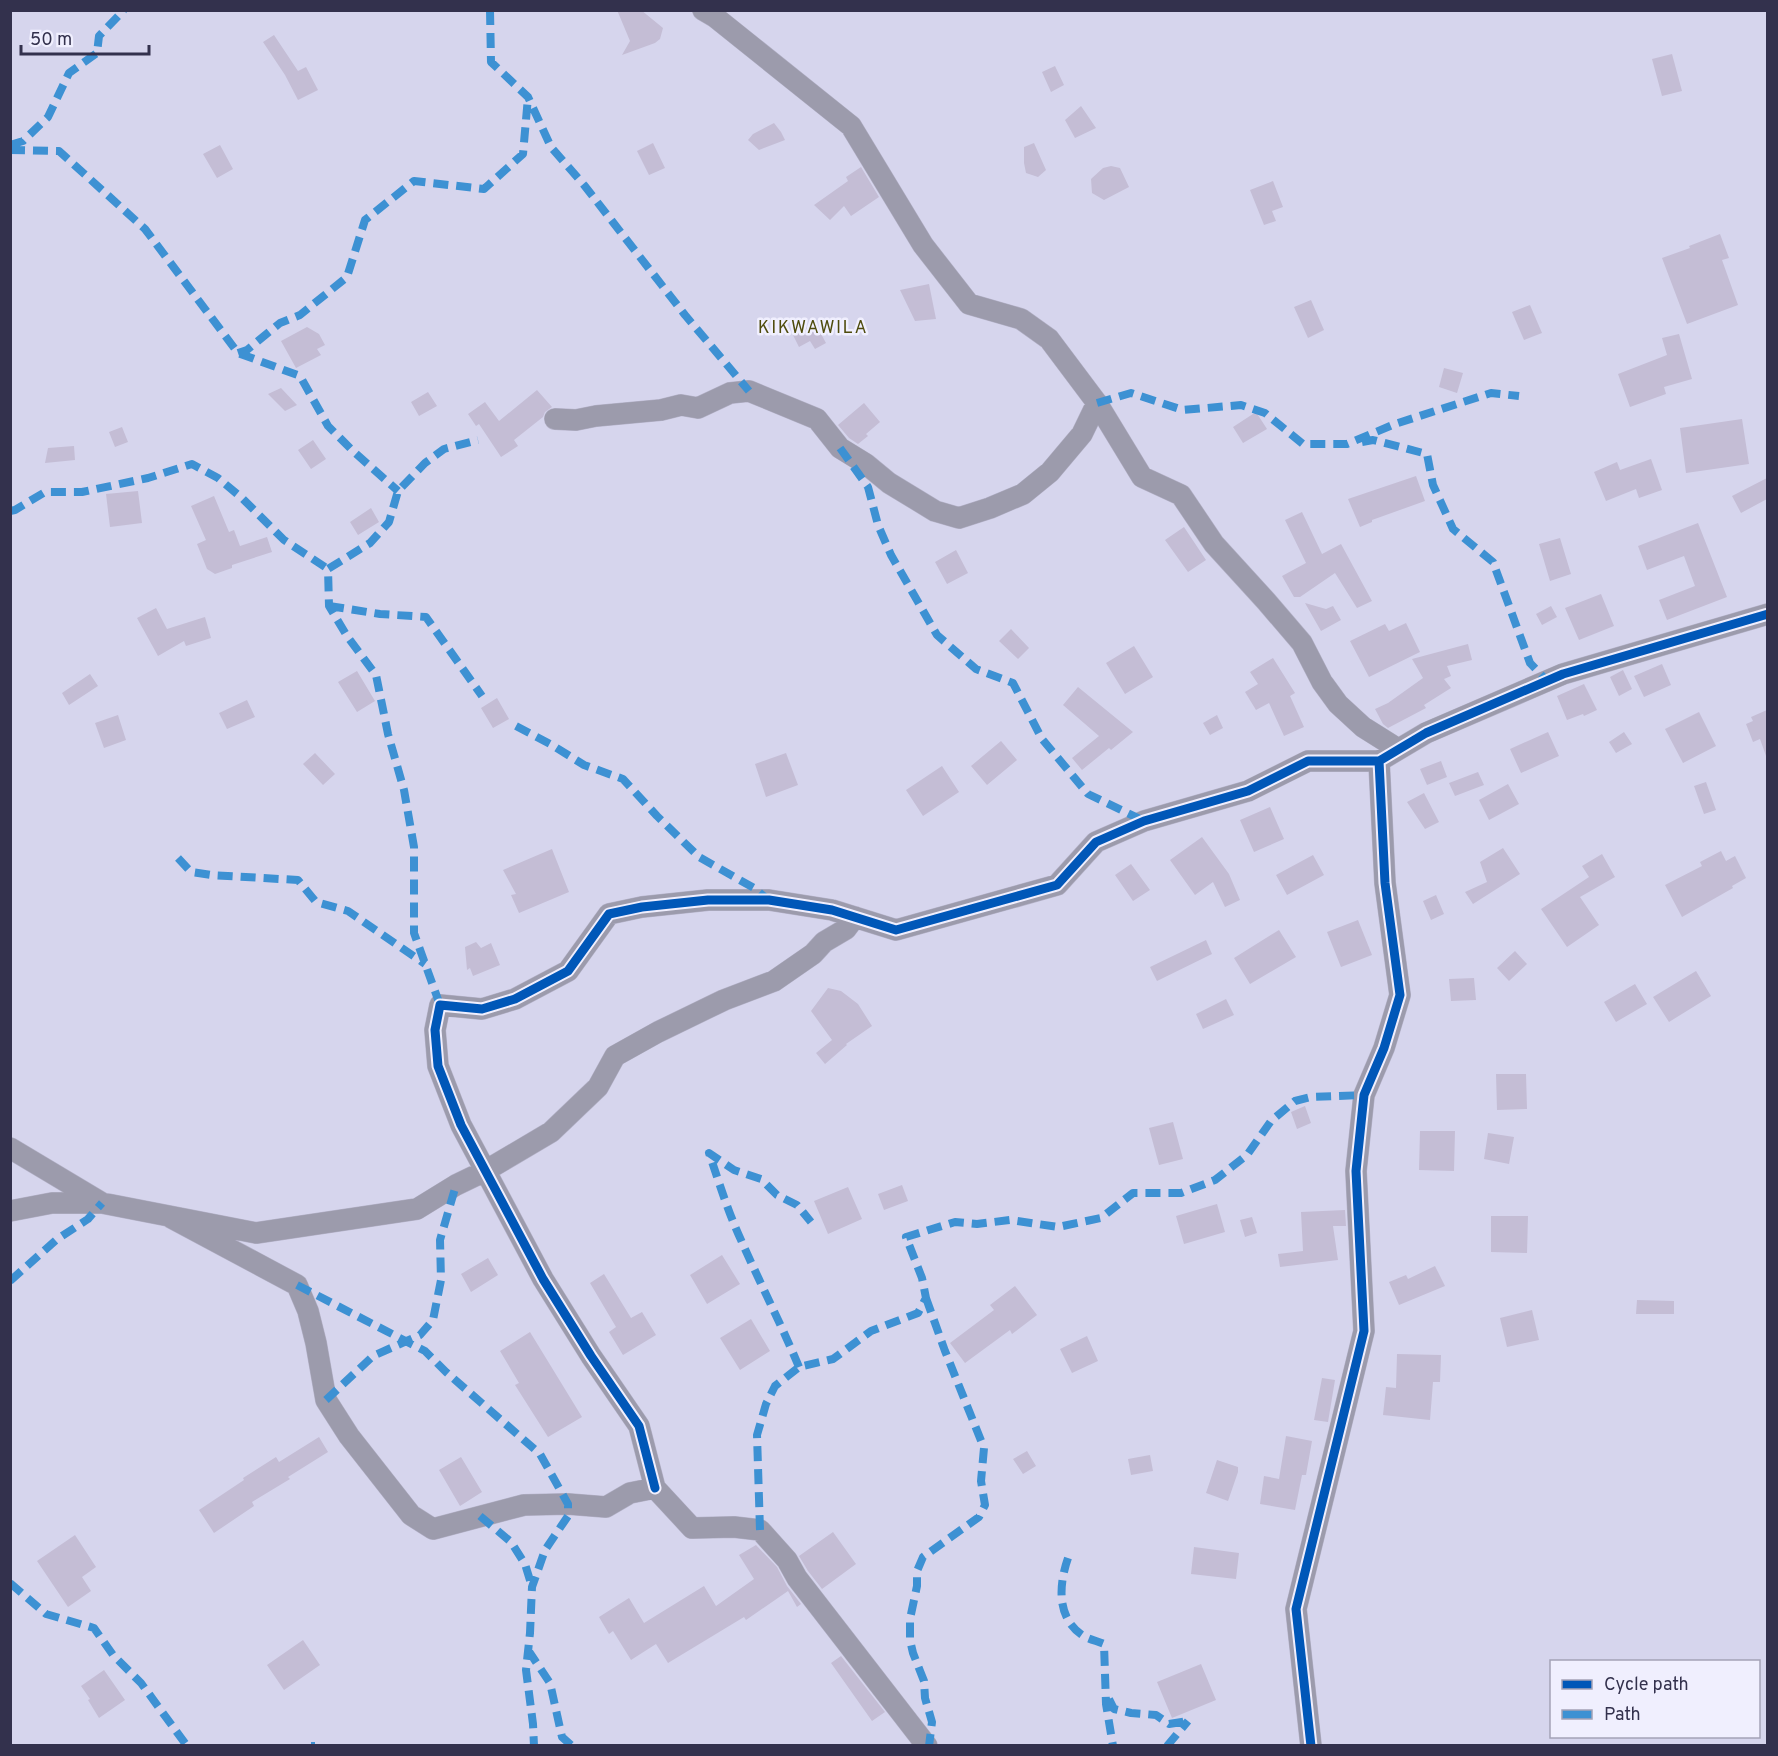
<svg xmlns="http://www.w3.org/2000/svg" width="1778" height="1756" viewBox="0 0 1778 1756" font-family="Overpass,sans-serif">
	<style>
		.building { fill: #c4bdd5 }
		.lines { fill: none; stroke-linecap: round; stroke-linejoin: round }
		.minor-casing { stroke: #b4b2c8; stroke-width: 22 }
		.minor { stroke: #9c9bac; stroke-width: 21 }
		.quiet { stroke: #3d91d3; stroke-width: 8; stroke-dasharray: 15 8; stroke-linecap: butt }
		.cycleway-casing { stroke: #f0effe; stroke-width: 13 }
		.cycleway { stroke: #0057b8; stroke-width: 9 }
		.labels { text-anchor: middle; stroke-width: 5; stroke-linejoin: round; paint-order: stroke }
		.quarter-label { font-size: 18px; letter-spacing: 1.5px; fill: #4e4b0c; stroke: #f0effe }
	</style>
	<rect width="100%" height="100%" fill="#d6d5ed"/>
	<path class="building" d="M617,10H641L663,28L660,39L655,43L622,55L630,41Z
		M274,35L298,71L306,67L318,90L298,100L285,75L263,42Z
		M1672,54L1682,91L1662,96L1652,59Z
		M1055,66L1064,85L1051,92L1042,72Z
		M1081,106L1096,128L1075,138L1065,120Z
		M774,123L781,132L785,140L759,150L748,140L753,134Z
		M653,143L665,168L649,175L637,151Z
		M1034,143L1046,170L1038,177L1026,173L1024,163V147Z
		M220,145L233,169L217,178L203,154Z
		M1111,166L1120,168L1129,187L1104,200L1092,193L1091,179L1103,168Z
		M861,167L879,197L851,216L844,206L830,220L814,205L848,181L846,177Z
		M1273,181L1283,207L1272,211L1276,221L1264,225L1250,190Z
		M1720,234L1729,258L1722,260L1738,305L1687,324L1662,258L1690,248L1689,246Z
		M929,284L936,319L915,321L900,290Z
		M1311,300L1324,330L1308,338L1294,307Z
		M1530,305L1542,333L1524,340L1512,312Z
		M815,323L826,343L815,349L810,341L799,347L793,335Z
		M307,327L319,334L325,345L317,349L321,355L296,368L281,341Z
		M1679,334L1692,379L1664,387L1666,394L1630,407L1618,374L1667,355L1662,338Z
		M1444,368L1463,373L1457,393L1439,387Z
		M281,388L297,405L285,411L268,394Z
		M537,390L552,407L545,412L543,417L514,440L518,446L501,457L479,424L476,426L468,414L485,402L499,421Z
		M428,392L437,406L419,416L411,402Z
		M864,403L880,422L866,434L868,436L858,444L849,438L838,425Z
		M1256,412L1267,429L1243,443L1233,427Z
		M1742,419L1749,464L1686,473L1680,428Z
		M122,427L128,442L115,447L109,432Z
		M313,440L326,459L311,469L298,450Z
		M74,446L75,460L45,463L48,448Z
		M1651,459L1662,490L1639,498L1636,489L1606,501L1594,472L1617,462L1620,470Z
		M1416,476L1425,501L1372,520V522L1360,527L1348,499Z
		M1767,478V499L1741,513L1732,496Z
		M138,491L142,523L110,527L106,494Z
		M214,496L229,532L234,530L240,546L267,537L272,552L232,565V568L215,574L207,569L197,544L206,540L191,506Z
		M371,508L379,522L358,535L350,522Z
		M1302,512L1322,554L1341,544L1372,601L1357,608L1335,573L1300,597H1294L1282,576L1306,563L1285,520Z
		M1698,523L1727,597L1667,620L1659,600L1695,586L1684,556L1647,570L1638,546Z
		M1184,527L1206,560L1188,572L1165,540Z
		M1560,538L1571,574L1550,581L1539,544Z
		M956,550L968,573L947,584L935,562Z
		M1601,594L1614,626L1579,640L1565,608Z
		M1305,603L1326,609L1333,606L1341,620L1321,631Z
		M1551,606L1557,617L1542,625L1536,614Z
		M156,608L167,629L205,617L211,638L186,646L184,641L158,656L137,618Z
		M1406,623L1420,652L1369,677L1350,641L1385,624L1389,631Z
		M1011,629L1029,648L1018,659L999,641Z
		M1468,644L1472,660L1447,666L1451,676L1444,679L1451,688L1424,705L1426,708L1388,728L1383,724L1375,709L1388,703L1423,678L1412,659Z
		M1134,646L1153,677L1125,694L1106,663Z
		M1273,658L1295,693L1290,696L1304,727L1284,736L1269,703L1256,710L1245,692L1258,684L1250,672Z
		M1662,664L1671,685L1644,697L1634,676Z
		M1623,670L1632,689L1619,696L1610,677Z
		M357,671L375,701L357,712L338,682Z
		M90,674L98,686L69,705L62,693Z
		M1584,684L1597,710L1584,716L1583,714L1567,720L1557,696Z
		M1078,687L1133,732L1111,750L1109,748L1082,770L1072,758L1099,736L1063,705Z
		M497,698L509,719L493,728L481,708Z
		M247,700L255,717L227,729L219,713Z
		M1767,710V755L1766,756L1760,739L1753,742L1746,724L1753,721L1751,717Z
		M1699,712L1716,746L1683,763L1665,729Z
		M118,715L126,740L104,748L95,723Z
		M1217,715L1223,728L1210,735L1203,723Z
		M1548,732L1559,756L1521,773L1510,749Z
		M1624,732L1632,744L1616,753L1609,742Z
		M1001,741L1017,760L987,785L971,766Z
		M315,753L335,774L323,785L303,764Z
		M786,753L798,785L766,797L755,764Z
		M1441,761L1447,777L1427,785L1420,769Z
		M942,766L959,792L923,816L906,790Z
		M1478,772L1484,785L1455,796L1449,783Z
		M1706,782L1716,810L1704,814L1694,786Z
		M1508,784L1519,804L1489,820L1479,800Z
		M1424,793L1439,822L1425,829L1407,802Z
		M1270,807L1284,839L1254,852L1240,820Z
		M1202,837L1229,874L1240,900L1225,907L1213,882L1195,895L1170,860Z
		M1503,848L1520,874L1473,904L1465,892L1487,882L1480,862Z
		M552,849L569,892L519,913L511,895L516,894L503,870Z
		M1721,851L1726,861L1735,856L1746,878L1732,886L1733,888L1682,917L1665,885L1702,866L1700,862Z
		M1602,854L1615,877L1580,897L1599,925L1567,947L1541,909L1589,877L1582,866Z
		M1313,855L1324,875L1287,895L1276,875Z
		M1131,864L1150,890L1133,901L1115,875Z
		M1436,895L1444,914L1431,920L1423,901Z
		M1358,920L1372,955L1341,967L1327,932Z
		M1279,930L1296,957L1250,984L1234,958Z
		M1206,940L1212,954L1157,981L1150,967Z
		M476,942L481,948L491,943L500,965L473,976L470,968L467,970L465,947Z
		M1515,951L1527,964L1509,981L1497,968Z
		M1696,971L1711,996L1669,1022L1653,997Z
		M1474,978L1476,1000L1451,1001L1449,979Z
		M1635,984L1647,1004L1616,1022L1604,1002Z
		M828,988L841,991L858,1004L872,1026L846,1044L847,1045L825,1064L816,1053L832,1040L811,1011Z
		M1226,999L1234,1015L1203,1029L1196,1014Z
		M1496,1074H1526L1527,1109L1497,1110Z
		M1305,1106L1311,1123L1297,1129L1291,1112Z
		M1173,1122L1183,1159L1159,1165L1149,1128Z
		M1420,1131H1455L1454,1171L1419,1170Z
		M1488,1133L1514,1137L1509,1164L1484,1159Z
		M902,1185L908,1201L884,1210L878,1194Z
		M848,1187L862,1219L828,1234L814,1201Z
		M1217,1204L1225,1232L1184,1244L1176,1216Z
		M1345,1210L1346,1226H1333L1338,1260L1280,1267L1278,1254L1303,1251L1301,1212Z
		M1491,1216H1528L1527,1253L1491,1252Z
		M1252,1217L1257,1233L1245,1237L1240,1220Z
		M722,1255L740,1284L707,1304L690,1275Z
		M488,1258L498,1275L471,1292L461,1274Z
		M1435,1266L1445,1286L1399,1305L1389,1282L1406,1275L1408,1279Z
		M604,1274L631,1318L642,1312L656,1335L623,1355L609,1332L616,1327L590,1283Z
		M1015,1286L1037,1315L1012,1334L1010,1330L965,1363L950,1343L994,1310L990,1305Z
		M1637,1300L1674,1301V1314H1636Z
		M1532,1310L1539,1340L1507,1347L1500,1318Z
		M751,1319L770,1351L740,1370L720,1338Z
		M530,1332L582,1417L548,1437L515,1385L519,1383L500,1351Z
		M1087,1336L1098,1361L1072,1373L1060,1349Z
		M1397,1354L1441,1355L1440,1382H1433L1430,1420L1383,1415L1386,1387L1396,1388Z
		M1322,1378L1335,1380L1328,1422L1314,1420Z
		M1286,1436L1312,1441L1306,1475H1302L1295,1510L1260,1504L1264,1476L1279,1479Z
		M319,1437L328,1452L288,1477L290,1479L252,1502L254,1506L214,1533L199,1510L244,1480L243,1478L276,1457L279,1462Z
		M1027,1451L1036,1466L1023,1474L1013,1459Z
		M1150,1455L1153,1471L1131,1475L1128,1459Z
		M461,1457L482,1492L460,1506L439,1470Z
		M1217,1460L1238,1467V1472L1228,1501L1206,1493Z
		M833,1532L856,1564L822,1589L808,1571L799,1556Z
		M75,1535L96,1567L82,1577L91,1591L68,1607L37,1561Z
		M756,1545L777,1567L787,1586L801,1604L797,1607L788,1591L746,1620L744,1617L668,1663L656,1644L631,1660L613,1631L609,1634L599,1617L629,1598L644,1623L704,1586L716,1606L754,1579L739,1555Z
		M1194,1547L1239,1553L1236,1579L1191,1574Z
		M303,1640L320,1665L284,1690L267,1665Z
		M841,1656L885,1712L872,1721L831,1663Z
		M1201,1664L1216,1700L1172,1718L1157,1682Z
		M104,1670L125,1700L99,1718L88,1700L90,1699L81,1686Z"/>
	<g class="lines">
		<defs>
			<path id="minor" d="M703,10L715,17L851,126L923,245L969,304L1021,319L1049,339L1097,403L1142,477L1181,495L1214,544L1266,601L1302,643L1322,682L1338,704L1363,727L1398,749
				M555,419L576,420L596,416L661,410L681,405L698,408L730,393L749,391L817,419L840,448L866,464L889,483L935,511L959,518L990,508L1023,494L1050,472L1082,434L1097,403
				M10,1148L102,1203
				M10,1211L52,1203H102L256,1233L417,1209L456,1185L485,1171L551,1132L598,1087L615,1056L658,1032L724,1000L774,981L813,954L824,942L846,929L855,917
				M168,1216L297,1285L308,1311L316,1343L326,1400L349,1436L411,1515L433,1529L524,1505L568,1504L606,1507L630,1493L655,1488L692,1528L734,1527L760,1530L787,1560L797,1578L927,1746
				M655,1488L639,1426L591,1356L543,1279L461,1125L438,1066L435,1030L440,1005L482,1009L515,999L568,971L609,914L642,907L708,900H769L832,910L896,930L1057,885L1096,842L1144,821L1248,791L1308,761H1379
				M1311,1746L1296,1609L1364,1331L1356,1171L1364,1095L1384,1048L1400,995L1385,883L1379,761L1426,733L1563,674L1768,614"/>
		</defs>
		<use href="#minor" class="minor-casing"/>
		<use href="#minor" class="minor"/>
		<path class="quiet" d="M490,10L491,62L528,97L551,147L584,185L685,315L749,391
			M10,145L23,141L48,117L69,73L97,53L99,36L124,10
			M10,150L59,151L145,229L238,353L300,376L328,426L353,451L398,491
			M238,353L247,350L280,323L300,315L347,277L365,220L414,181L484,189L523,154L528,97
			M1097,403L1131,393L1183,410L1241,405L1265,413L1303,444H1347L1395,424L1491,393L1519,396
			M1362,442L1373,440L1427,454L1433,485L1453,529L1493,562L1530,663L1547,681
			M840,448L868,487L878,525L891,555L937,635L976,669L1013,683L1042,739L1088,794L1144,821
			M10,511L15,510L45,492H82L148,478L192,464L218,478L242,498L284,540L328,569
			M329,606L380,614L426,617L482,696
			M516,726L552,745L584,765L623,779L657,816L699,857L754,888L767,899
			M178,858L191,872L211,875L298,880L316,902L348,911L425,964
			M440,1005L414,933V847L404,790L388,734L376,675L347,636L329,606L328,569L370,543L389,522L398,491L425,463L444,449L478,440
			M10,1281L56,1240L88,1219L102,1203
			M297,1285L425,1351L446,1372L540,1454L568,1504V1516L545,1550L532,1587L530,1633L526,1670L533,1724L534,1746
			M926,1298L945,1351L984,1448L981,1481L985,1505L979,1517L923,1557L917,1571V1586L910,1619V1640L913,1653L924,1681L925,1698L932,1722L929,1746
			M799,1367C781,1324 760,1283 741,1240C728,1212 719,1182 709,1153L734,1170L761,1179L777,1195L797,1205L811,1222
			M326,1400L373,1356L420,1335L433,1320L441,1280L440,1240L456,1185
			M480,1516L511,1542L525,1564L532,1587
			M760,1530L757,1435L766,1404L775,1386L799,1367L833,1359L871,1331L918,1313L926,1298L922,1278L906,1237L955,1222L977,1224L1010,1220L1058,1227L1101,1218L1133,1193H1181L1215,1180L1247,1155L1271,1121L1295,1101L1311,1097L1364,1095
			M1068,1558C1059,1584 1056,1617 1082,1635C1088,1639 1097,1641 1104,1644L1106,1704L1113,1746
			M10,1583L46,1614L94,1628L113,1655L141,1683L187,1746
			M528,1650L550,1683L562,1737L572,1746
			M1109,1699L1114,1709L1131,1713L1156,1715L1169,1724L1188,1721
			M311,1746H315
			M1167,1746L1188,1721"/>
		<defs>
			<path id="cycleway" d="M655,1488L639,1426L591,1356L543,1279L461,1125L438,1066L435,1030L440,1005L482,1009L515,999L568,971L609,914L642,907L708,900H769L832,910L896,930L1057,885L1096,842L1144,821L1248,791L1308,761H1379
				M1311,1746L1296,1609L1364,1331L1356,1171L1364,1095L1384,1048L1400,995L1385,883L1379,761L1426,733L1563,674L1768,614"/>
		</defs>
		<use href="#cycleway" class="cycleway-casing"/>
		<use href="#cycleway" class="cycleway"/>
	</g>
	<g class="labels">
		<g class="quarter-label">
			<text x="813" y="333">KIKWAWILA</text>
		</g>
	</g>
	<rect width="1778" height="1756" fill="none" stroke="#33314d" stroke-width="24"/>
	<rect x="1550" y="1660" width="210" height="78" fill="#f0effe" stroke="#a4a3b7" stroke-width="1.5"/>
	<rect x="1562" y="1680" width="30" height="9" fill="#0057b8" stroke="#a4a3b7" stroke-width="1.5"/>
	<text x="1604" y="1690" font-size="18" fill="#33314d">Cycle path</text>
	<rect x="1562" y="1710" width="30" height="9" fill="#3d91d3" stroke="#a4a3b7" stroke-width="1.5"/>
	<text x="1604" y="1720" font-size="18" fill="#33314d">Path</text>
	<path d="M21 45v9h128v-9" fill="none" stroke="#33314d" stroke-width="3"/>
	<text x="30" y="45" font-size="18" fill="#33314d" stroke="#f0effe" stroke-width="4.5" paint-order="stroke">50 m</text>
</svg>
